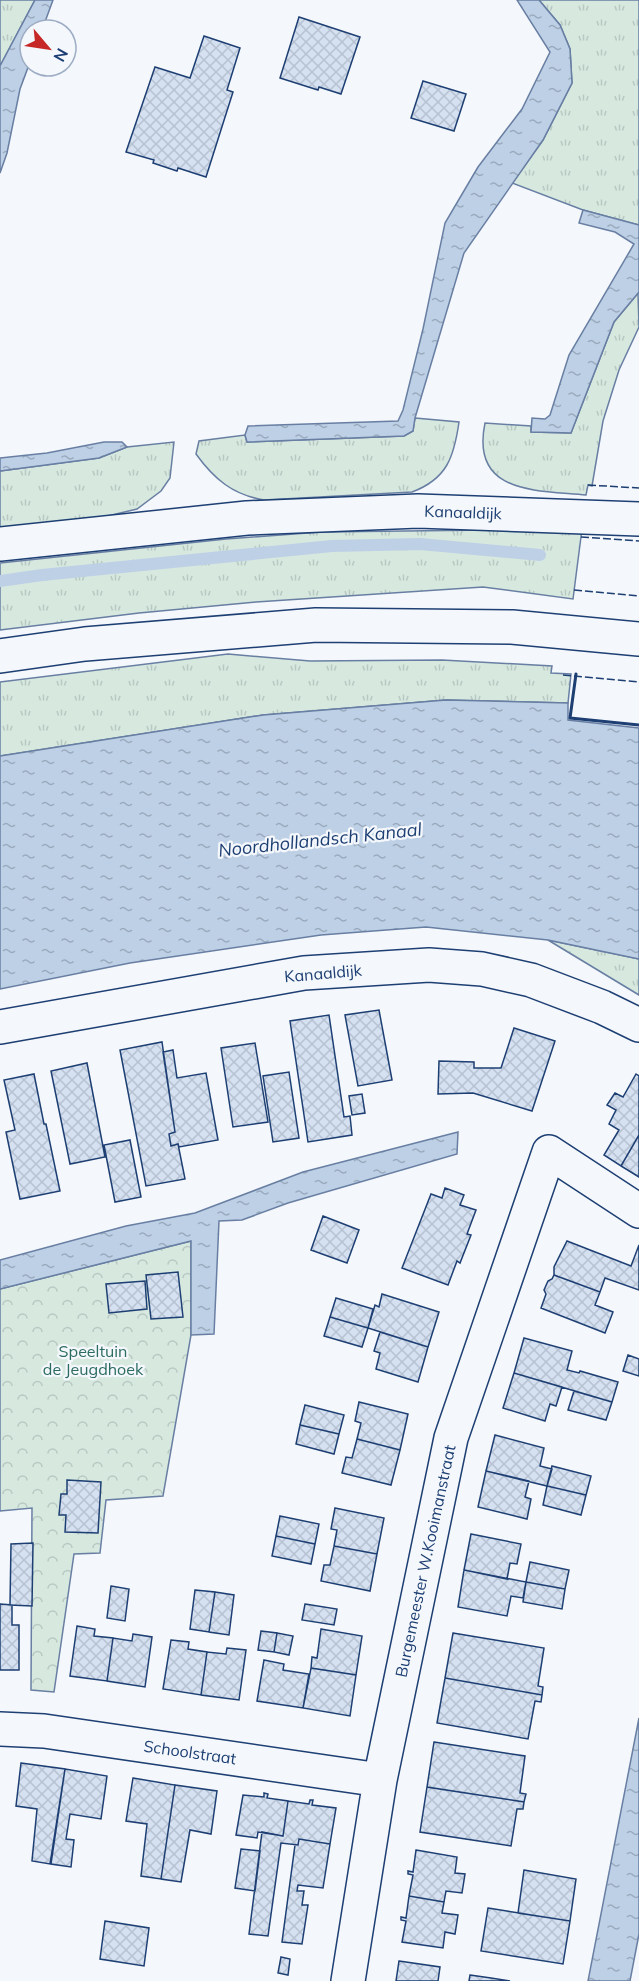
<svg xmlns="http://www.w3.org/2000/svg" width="639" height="1981" viewBox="0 0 639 1981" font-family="Mulish,sans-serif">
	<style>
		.grass { fill: url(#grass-tufts); stroke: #687fa3; stroke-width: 1.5 }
		.forest { fill: url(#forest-crowns); stroke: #687fa3; stroke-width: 1.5 }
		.water { fill: url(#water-ripples); stroke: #687fa3; stroke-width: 1.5 }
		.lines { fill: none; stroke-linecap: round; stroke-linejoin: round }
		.stream { stroke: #bed0e5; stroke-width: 12 }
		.building { fill: url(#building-cross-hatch); stroke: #1d3f73; stroke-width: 1.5 }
		.minor-casing { stroke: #1d3f73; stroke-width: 36 }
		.tertiary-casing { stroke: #1d3f73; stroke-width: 36 }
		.primary-casing { stroke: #1d3f73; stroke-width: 36 }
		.minor { stroke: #f4f7fb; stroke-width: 33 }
		.tertiary { stroke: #f4f7fb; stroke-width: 33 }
		.primary { stroke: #f4f7fb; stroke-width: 33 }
		.fence { stroke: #1d3f73; stroke-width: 1.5; stroke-dasharray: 8 3; stroke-linecap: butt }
		.wall { stroke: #1d3f73; stroke-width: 3 }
		.labels { text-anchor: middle; stroke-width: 4.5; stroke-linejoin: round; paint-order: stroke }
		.street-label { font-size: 16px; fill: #1d3f73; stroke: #f4f7fb }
		.park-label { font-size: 16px; fill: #2c6c60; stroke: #f4f7fb }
		.water-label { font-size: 18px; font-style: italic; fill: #1d3f73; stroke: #f4f7fb }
	</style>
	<defs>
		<pattern id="grass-tufts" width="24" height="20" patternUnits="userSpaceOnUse" patternTransform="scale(1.5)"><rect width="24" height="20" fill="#d7e8df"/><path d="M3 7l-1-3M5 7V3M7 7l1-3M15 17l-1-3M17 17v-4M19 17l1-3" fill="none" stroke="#b8c8c3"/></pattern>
		<pattern id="forest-crowns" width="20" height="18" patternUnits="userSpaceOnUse" patternTransform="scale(1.5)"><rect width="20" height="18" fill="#d7e8df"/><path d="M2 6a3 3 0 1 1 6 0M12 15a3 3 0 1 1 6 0" fill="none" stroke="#b8c8c3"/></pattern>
		<pattern id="water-ripples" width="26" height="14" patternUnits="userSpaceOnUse" patternTransform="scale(1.5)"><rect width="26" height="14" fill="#bed0e5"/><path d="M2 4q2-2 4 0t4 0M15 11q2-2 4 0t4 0" fill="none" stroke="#9aaabe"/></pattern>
		<pattern id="building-cross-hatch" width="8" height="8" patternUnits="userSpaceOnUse" patternTransform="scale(1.5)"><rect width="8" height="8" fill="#d5e0f0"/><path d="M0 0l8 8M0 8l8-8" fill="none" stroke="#b6c1d1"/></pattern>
	</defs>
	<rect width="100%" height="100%" fill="#f4f7fb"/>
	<path class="grass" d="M0,0H35L0,66Z
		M539,0H639V225L583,210L512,183L543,140L572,83L570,49L560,25Z
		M638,293L639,327L619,370L603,421L592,486L588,485L586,495C538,490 470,495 485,423L531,426V432L571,433L614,322Z
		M415,418L459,422C454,457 447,479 412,492L264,500C233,495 214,479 196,454L199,441L245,435L247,442L404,436L413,431Z
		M174,442L170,478L161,491L137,509L91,520L0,529V471L99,458L127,447Z
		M582,529L573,599L483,587L256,602L139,613L0,630V563L226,539L321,532Z
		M228,654L310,661L442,660L552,666L551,673L571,674L568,703L446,700L263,715L0,756V682Z
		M548,940L639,959V995Z"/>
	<path class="forest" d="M191,1241V1335L163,1496L106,1500L100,1553L74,1554L54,1692L31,1690L32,1508L0,1511V1289Z"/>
	<path class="water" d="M35,0H53L42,30H30V62L20,89L7,153L0,173V66Z
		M517,0H539L560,25L570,49L572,83L543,140L464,253L415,418L413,431L404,436L247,442L245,435L248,426L398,421L403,410L423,329L445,223L478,167L522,109L550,52Z
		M583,210L639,225V292L614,322L571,433L531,432L532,418L545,419L550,415L569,355L634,244L615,232L579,223Z
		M104,442H122L127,447L99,458L0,471V458L47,453Z
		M446,700L568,703V720L639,728V959L548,940L426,927L321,935L130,963L0,989V756L263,715Z
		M458,1132L457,1154L288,1203L242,1220L219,1221L214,1334L191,1335V1241L0,1289V1260L126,1226L195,1213L303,1172Z
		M639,1718V1934L630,1981H588Z"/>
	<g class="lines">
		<path class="stream" d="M0,581L42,575L332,546L420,544L540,555"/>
	</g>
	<path class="building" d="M299,17L360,37L341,94L319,87L318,90L280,78Z
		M204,36L240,48L227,90L233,92L206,177L178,168L177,171L153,163L154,160L126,152L155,67L190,78Z
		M423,81L466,94L454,131L411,118Z
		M379,1010L392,1080L358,1086L345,1015Z
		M329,1015L344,1117L350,1116L352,1135L308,1142L290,1021Z
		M514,1028L555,1041L532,1111L473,1093L438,1094L439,1061L474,1062V1068H501Z
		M162,1042L175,1132L169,1134L171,1146L178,1144L185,1179L146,1186L120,1050Z
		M255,1043L268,1122L233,1127L221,1048Z
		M173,1050L177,1078L206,1073L218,1140L179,1147L178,1144L171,1146L169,1134L175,1132L163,1052Z
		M87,1063L105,1157L70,1164L51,1071Z
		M289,1072L299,1138L273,1142L263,1076Z
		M34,1074L44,1124H46L60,1191L20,1199L6,1132L15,1130L4,1080Z
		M636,1074L639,1076V1135L621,1166L604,1155L619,1130L609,1124L616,1110L607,1105L615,1093L623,1097Z
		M362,1094L365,1113L352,1115L349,1096Z
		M639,1135V1177L621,1166Z
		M130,1140L141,1197L115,1202L104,1145Z
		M445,1188L464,1195L460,1205L476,1210L467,1234L471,1235L460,1263L457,1261L448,1285L402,1268L431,1194L442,1198Z
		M323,1216L359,1230L347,1263L311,1250Z
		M567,1241L631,1266L639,1245V1290L605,1278L600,1292L554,1275V1267Z
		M178,1272L183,1317L151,1319L146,1275Z
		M554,1275L600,1292L595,1305L613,1312L605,1333L541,1308L546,1294L544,1290L548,1281L552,1279Z
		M145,1281L147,1309L109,1313L106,1284Z
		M382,1294L439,1312L428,1347L368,1328L375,1305L379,1307Z
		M336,1298L373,1309L368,1328L330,1317Z
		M330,1317L368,1328L362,1347L324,1336Z
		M380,1332L428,1347L418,1382L376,1369L380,1353L374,1351Z
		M524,1338L572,1351L567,1370L579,1373L580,1371L618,1382L612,1402L514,1373Z
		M628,1355L639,1359V1376L623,1371Z
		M514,1373L562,1387L556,1406L550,1404L545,1421L503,1408Z
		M574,1391L612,1402L606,1420L568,1410Z
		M359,1402L408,1414L400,1450L357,1439L361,1423L355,1421Z
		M305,1405L344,1415L339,1434L300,1425Z
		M300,1425L339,1434L334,1454L296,1444Z
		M495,1435L544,1448L540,1466L552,1469L547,1486L486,1471Z
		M357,1439L400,1450L391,1485L342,1473L346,1457L352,1458Z
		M552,1466L591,1476L586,1495L547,1486Z
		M486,1471L529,1481L525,1497L531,1499L527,1519L478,1507Z
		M67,1480L101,1482L98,1533L65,1532L66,1515H59L61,1494H67Z
		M547,1486L586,1495L581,1515L543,1505Z
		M335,1508L384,1518L377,1554L334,1546L337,1530L331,1529Z
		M280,1516L319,1524L315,1544L276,1536Z
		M471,1534L521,1544L517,1564L510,1563L507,1579L464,1570Z
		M276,1536L315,1544L311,1564L272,1556Z
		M33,1543L32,1606L10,1605L11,1544Z
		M334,1546L377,1554L370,1591L321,1581L324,1565H330Z
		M530,1562L569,1570L565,1589L526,1582Z
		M464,1570L526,1582L523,1598L511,1596L507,1616L458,1607Z
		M526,1582L565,1589L562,1609L523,1602Z
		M111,1586L129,1589L125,1621L107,1618Z
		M195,1590L215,1592L209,1632L190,1629Z
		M215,1592L234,1595L229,1635L209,1632Z
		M0,1604L12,1605V1625H19V1670H0Z
		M305,1604L337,1609L334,1625L302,1620Z
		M77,1626L95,1629L94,1636L113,1638L107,1681L70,1676Z
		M321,1629L362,1636L356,1675L311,1668L312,1657L317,1658Z
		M261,1631L277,1633L274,1652L258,1650Z
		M277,1633L293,1636L289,1655L274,1652Z
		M453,1633L544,1648L538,1686L543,1687L542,1695L445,1678Z
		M133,1634L152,1637L145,1687L107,1681L113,1638L132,1641Z
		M171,1640L189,1642L188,1649L207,1652L201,1695L163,1689Z
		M227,1648L246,1650L239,1700L201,1695L207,1652L226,1654Z
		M264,1660L284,1664L283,1670L309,1674L303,1708L257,1701Z
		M311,1668L356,1675L350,1716L303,1708Z
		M445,1678L542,1695L541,1702L535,1701L528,1739L437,1723Z
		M434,1742L525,1756L520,1793L526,1794L524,1802L427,1787Z
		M21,1763L65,1769L50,1864L32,1861L37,1809L16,1806Z
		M65,1769L107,1776L101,1819L70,1814L66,1839L74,1840L71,1867L51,1864Z
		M133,1778L175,1785L161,1879L141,1876L147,1824L126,1821Z
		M175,1785L217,1791L211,1834L190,1830L181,1882L161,1879Z
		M427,1787L524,1802L523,1809H517L511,1846L420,1832Z
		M264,1793L268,1794L267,1798L288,1801L283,1836L258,1832L257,1838L236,1835L243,1795L264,1797Z
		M310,1800H313L312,1805L336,1808L330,1844L299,1839L298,1845L281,1843L268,1936L249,1934L262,1832L283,1836L288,1801L309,1804Z
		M299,1839L330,1844L323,1888L298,1885L297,1891H304L302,1905H308L302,1944L282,1942L295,1845H298Z
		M241,1849L260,1851L255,1891L235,1888Z
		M416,1850L457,1857L455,1873L465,1874L462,1893L446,1891L444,1902L409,1896L413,1875L408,1874V1871L413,1872Z
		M524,1870L576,1879L570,1921L518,1913Z
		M409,1896L444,1902L442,1913L458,1915L455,1934L445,1932L443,1948L402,1942L406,1921L401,1920V1917L406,1918Z
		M488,1908L570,1921L563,1964L481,1951Z
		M105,1921L149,1928L144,1966L100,1959Z
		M281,1957L290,1959L288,1975L278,1973Z
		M399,1961L440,1967L438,1981H396Z
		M470,1975L491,1978L510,1981H469Z"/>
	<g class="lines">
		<defs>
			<path id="minor" d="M0,544L247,518L418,511L639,519
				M0,1729L44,1731L380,1780
				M348,1981L380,1780L451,1438L549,1152L639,1211"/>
			<path id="tertiary" d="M0,1027L304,973L429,965L482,969L531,980L602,1007L639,1025"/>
			<path id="primary" d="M0,656L85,644L316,625L512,627L639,639"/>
		</defs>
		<use href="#minor" class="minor-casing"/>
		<use href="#tertiary" class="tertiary-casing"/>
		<use href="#primary" class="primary-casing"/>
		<use href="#minor" class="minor"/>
		<use href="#tertiary" class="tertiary"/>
		<use href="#primary" class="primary"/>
		<path class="fence" d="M588,485L639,488
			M581,537L639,541
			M574,590L639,596
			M576,674L570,718L639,725
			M563,675L639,682"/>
		<path class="wall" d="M576,674L570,718L639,725"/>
	</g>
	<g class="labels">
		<g class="street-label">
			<text transform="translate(463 512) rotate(2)" y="6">Kanaaldijk</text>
			<text transform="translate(323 973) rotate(-5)" y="6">Kanaaldijk</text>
			<text transform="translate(425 1561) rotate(-78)" y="6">Burgemeester W.Kooimanstraat</text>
			<text transform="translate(190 1752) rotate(8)" y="6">Schoolstraat</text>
		</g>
		<g class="park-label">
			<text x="93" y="1357">Speeltuin<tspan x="93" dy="18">de Jeugdhoek</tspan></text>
		</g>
		<g class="water-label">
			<text transform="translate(320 840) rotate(-6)" y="6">Noordhollandsch Kanaal</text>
		</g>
	</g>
	<g transform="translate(48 48) rotate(119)"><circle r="28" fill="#f4f7fb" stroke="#9eadc5" stroke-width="1.5"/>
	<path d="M0-4.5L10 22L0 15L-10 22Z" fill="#c62828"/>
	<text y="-9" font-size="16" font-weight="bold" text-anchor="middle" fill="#1d3f73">N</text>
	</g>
</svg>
